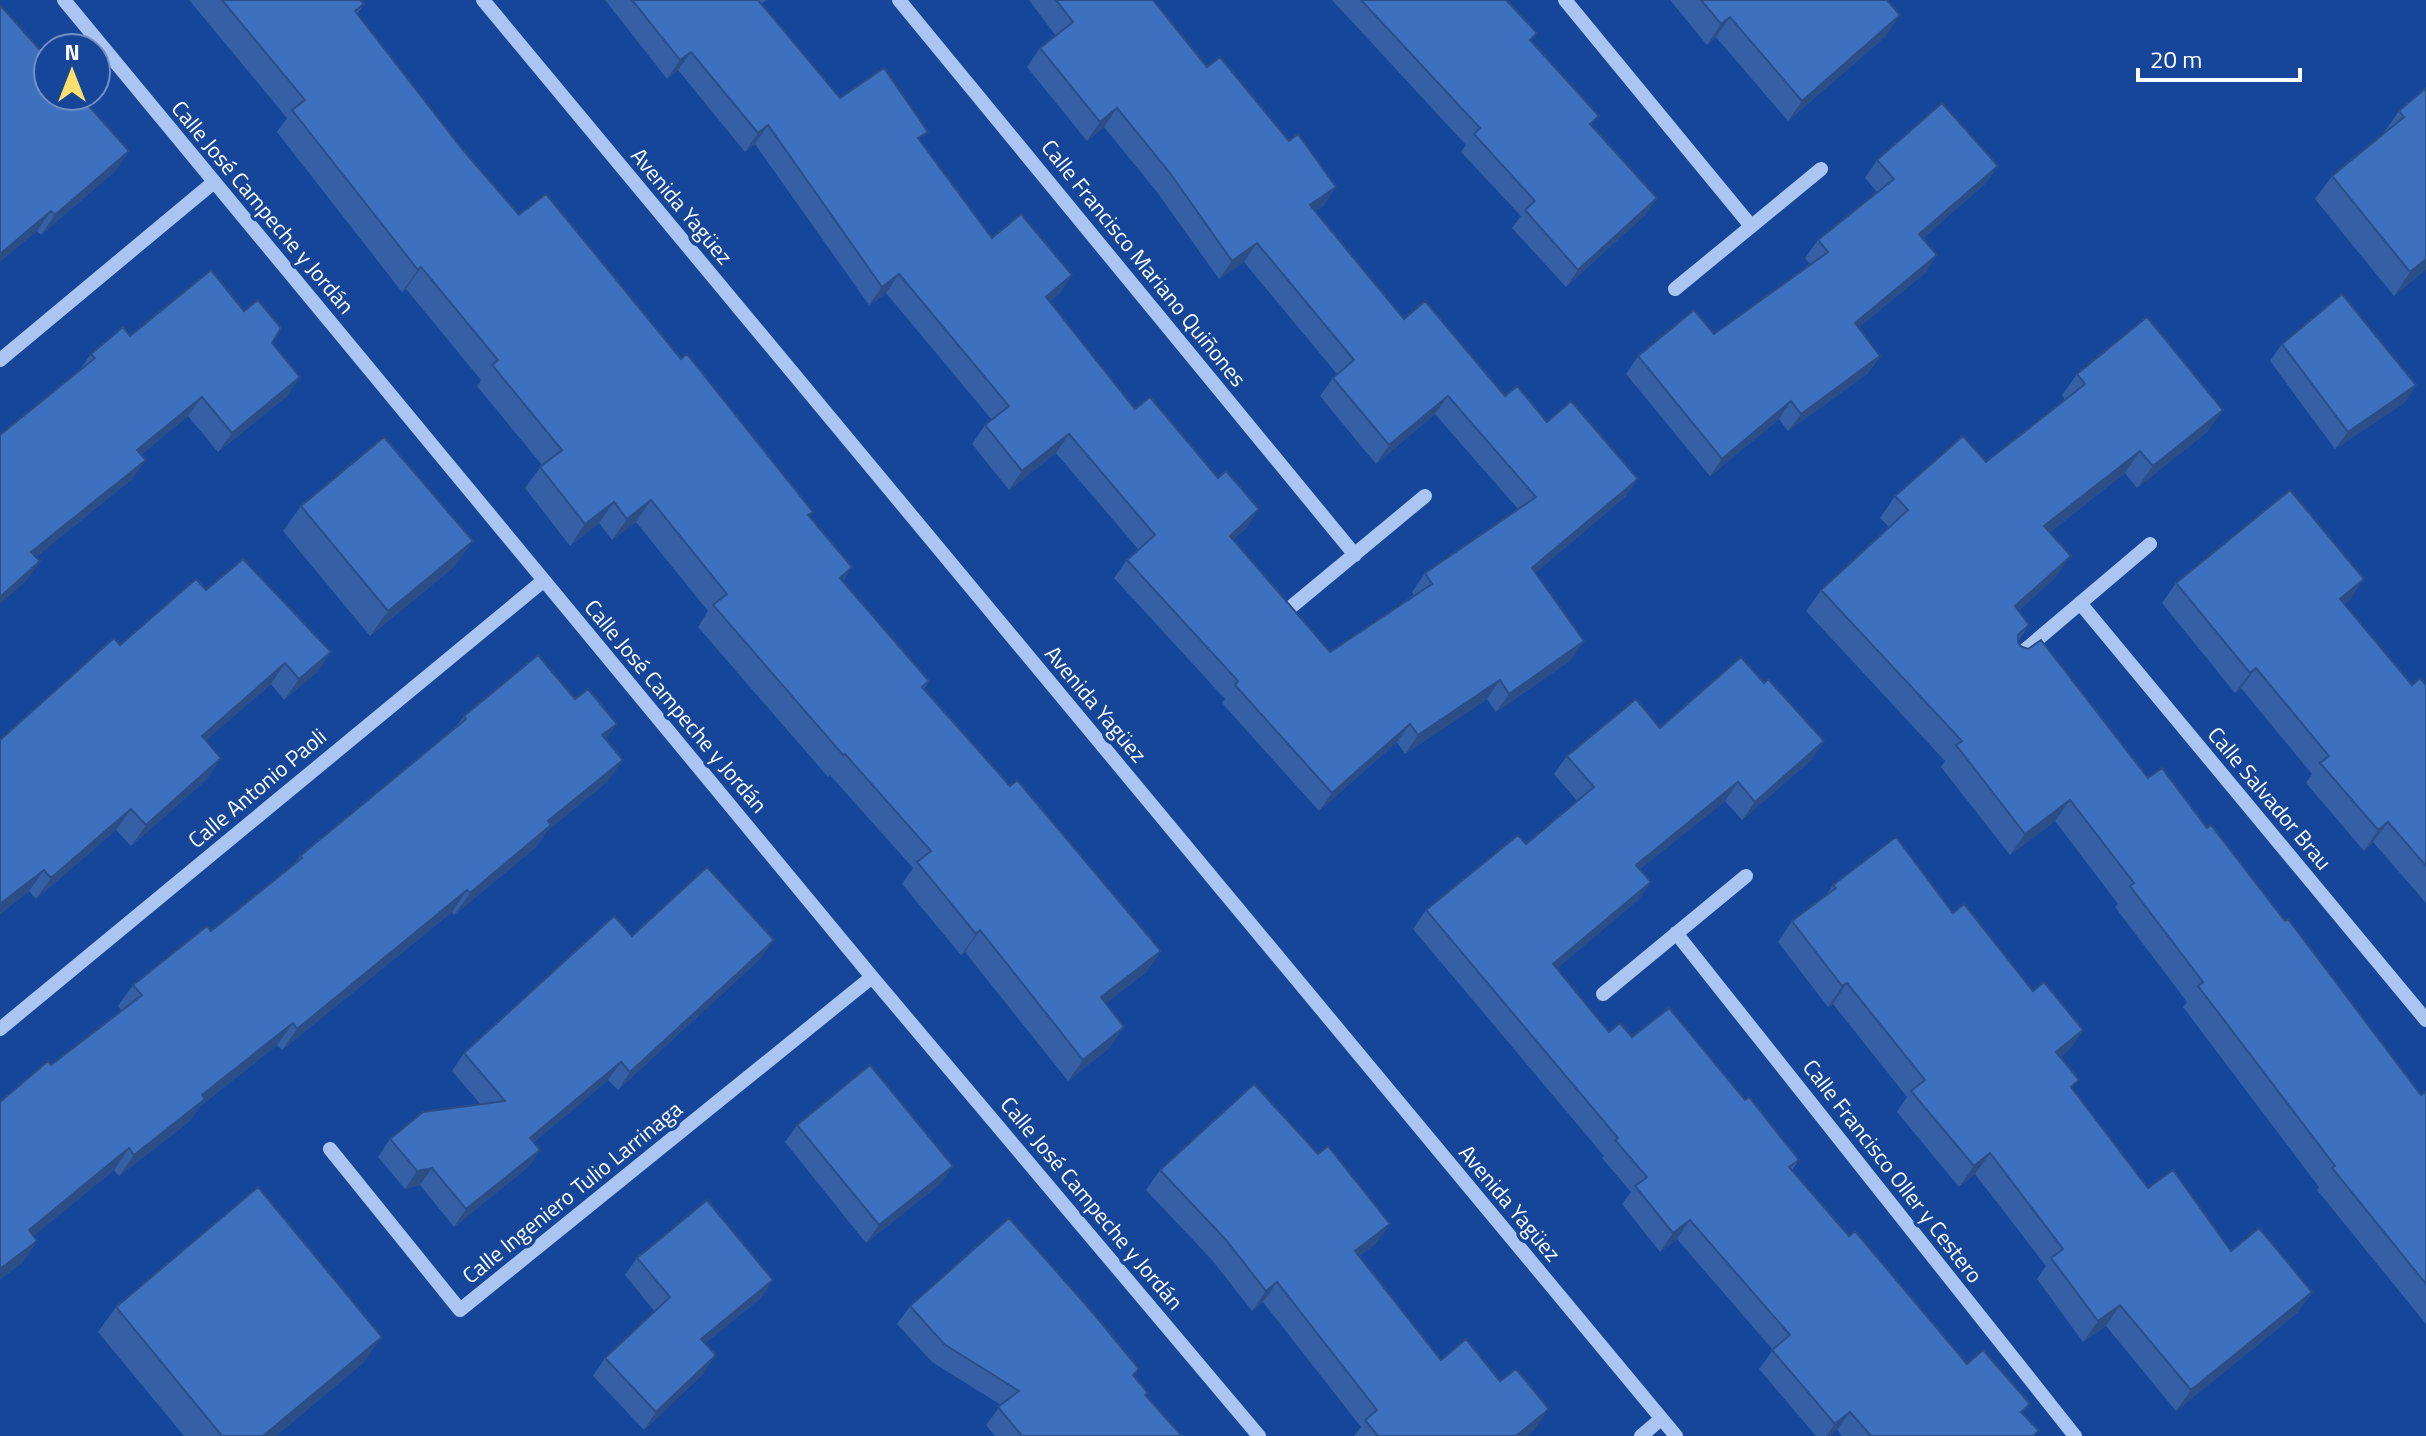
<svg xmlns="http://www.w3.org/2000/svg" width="2426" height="1436" viewBox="0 0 2426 1436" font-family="'Titillium Web',sans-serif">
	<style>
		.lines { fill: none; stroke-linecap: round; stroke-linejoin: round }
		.minor { stroke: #aac5f2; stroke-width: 14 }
		.wall { fill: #3560a5 }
		.shaded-wall { fill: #2b4e86 }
		.building { fill: #3e70c0; stroke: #2b4e86; stroke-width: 2 }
		.labels { text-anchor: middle; stroke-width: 7; stroke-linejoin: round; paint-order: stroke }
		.street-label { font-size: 22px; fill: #fff; stroke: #164699 }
	</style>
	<rect width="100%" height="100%" fill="#164699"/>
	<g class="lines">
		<path class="minor" d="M64,0L872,977L1259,1436
			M483,0L1676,1436
			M899,0L1355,555
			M1565,0L1751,226
			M1675,289L1821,169
			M0,360L214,182
			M2080,603L2426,1020
			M1285,612L1425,496
			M2012,661L2150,544
			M1676,933L2075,1436
			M1603,994L1746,876
			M0,1029L543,581
			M330,1149L460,1310L872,977
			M1641,1436L1661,1419"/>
	</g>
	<path class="wall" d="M189,0H360L364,4L357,14L463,150L519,215L681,359L813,512L809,516L852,567L843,581L929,681L924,689L1010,786L1161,951L1146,972L1106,1003L1124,1027L1109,1048L1068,1081L965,952L961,955L902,884L913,868L830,775L828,777L698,627L708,611L636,522L612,540L599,523L570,546L525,488L542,465L477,386L481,380L406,289L402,292L277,132L287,118Z
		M605,0H767L761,4L840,98L921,142L992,238L1072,275L1059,294L1049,302L1135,409L1218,478L1259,509L1246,528L1233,540L1330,652L1414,595L1412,592L1425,573L1518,509L1435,414L1376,464L1320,396L1333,378L1337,374L1244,262L1219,279L1157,192L1104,127L1087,141L1027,67L1040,48L1056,36L1029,0H1153L1207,67L1289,141L1336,187L1323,206L1315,211L1404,319L1505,396L1638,479L1625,497L1535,573L1571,660L1496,712L1487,699L1405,754L1397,742L1319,811L1222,703L1225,699L1114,578L1127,560L1138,549L1056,453L1009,490L972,444L985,425L992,420L886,293L869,305L755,144L745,152L678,70L667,79Z
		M1332,0H1506L1531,42L1592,126L1645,215L1566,287L1512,228L1521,216L1461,152L1466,145Z
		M1670,0H1887L1886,36L1788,121L1716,37L1707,45Z
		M0,5L129,151L115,171L41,235L37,231Z
		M2426,88V269L2394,296L2315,199L2332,176L2383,134L2399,111Z
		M1877,160L1998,166L1985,184L1923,238L1925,273L1859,327L1880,356L1867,374L1788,431L1779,419L1710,476L1626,374L1638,356L1714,334L1811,265L1805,258L1818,240L1877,192L1865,178Z
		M244,311L300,377L287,396L218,452L188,416L141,455L132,479L36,557L40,561L26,581L79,371L91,354L130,336Z
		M2282,344L2416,385L2404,403L2335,449L2270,361Z
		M2077,374L2208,431L2137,488L2125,473L2050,532L2056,577L2018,611L2029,625L2018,641L2020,646L2148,778L2207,828L2421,1095L2426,1091V1324L2317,1190L2319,1187L2183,1007L2187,1002L2115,907L2118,904L2055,821L2010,855L1941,767L1945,761L1806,611L1821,590L1889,527L1880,518L1895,496L1986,462L2065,400L2062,395Z
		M301,506L455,566L370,636L283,531Z
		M2176,583L2350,600L2345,604L2412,685H2426V903L2373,842L2364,851L2306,783L2312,774L2241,688L2235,693L2162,603Z
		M206,590L331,652L317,672L284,700L271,684L206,740L221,758L207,779L131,846L116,830L36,899L29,891L0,914V740L120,645Z
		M1764,683L1824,741L1811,760L1742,820L1725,801L1640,869L1651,882L1638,900L1556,969L1609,1032L1632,1037L1745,1100L1799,1160L1792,1170L1849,1236L1967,1364L2023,1414L2035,1436H1842L1837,1430L1830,1436H1816L1759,1369L1773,1350L1677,1239L1660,1252L1622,1204L1631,1192L1602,1158L1604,1156L1413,929L1426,910L1526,844L1577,801L1554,774L1567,756L1660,728Z
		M464,716L606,739L608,781L547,831L536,847L454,915L452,912L282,1050L277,1045L199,1107L190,1121L119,1176L114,1170L33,1236L37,1241L22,1263L0,1279V1102L51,1065L121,1010L118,1006L133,985L211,931L294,865L300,856L455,728Z
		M1833,885L1953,913L2033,991L2083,1030L2069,1050L2060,1057L2073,1089L2148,1188L2231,1251L2312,1292L2297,1313L2176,1411L2106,1326L2083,1342L2037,1279L2046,1266L1975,1174L1959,1187L1897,1112L1907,1097L1833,1004L1828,1007L1778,942L1792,921L1827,894Z
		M632,936L761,958L618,1090L608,1080L534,1142L540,1150L528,1167L454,1227L420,1185L405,1189L378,1157L390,1139L481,1105L452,1071L464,1053Z
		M797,1125L940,1184L866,1243L785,1142Z
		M1318,1154L1390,1224L1375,1244L1359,1256L1441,1360L1535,1429L1527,1436H1354L1361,1427L1263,1302L1252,1311L1212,1260L1146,1190L1160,1170Z
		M637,1258L773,1280L761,1298L705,1343L704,1373L644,1430L593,1376L605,1358L655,1312L625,1275Z
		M910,1306L1134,1376L1148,1393L1146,1396L1182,1436H995L986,1425L1001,1405L932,1362L897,1324Z
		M116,1307L364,1362L276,1436H184L98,1332Z"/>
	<path class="shaded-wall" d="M1900,15L1886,36L1788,121L1802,101Z
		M1730,17L1716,37L1707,45L1721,24Z
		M691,52L678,70L667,79L680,60Z
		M1117,108L1104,127L1087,141L1100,122Z
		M768,125L755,144L745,152L758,133Z
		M129,151L115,171L41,235L55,215Z
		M1998,166L1985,184L1907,252L1919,234Z
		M1336,187L1323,206L1297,224L1310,205Z
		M1657,198L1645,215L1566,287L1578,270Z
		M51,211L37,231L0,262V254Z
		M1257,243L1244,262L1219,279L1232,261Z
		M1937,255L1925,273L1843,340L1855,323Z
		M2426,259V269L2394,296L2410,272Z
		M421,267L406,289L402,292L418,270Z
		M899,274L886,293L869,305L882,287Z
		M1072,275L1059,294L1033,315L1046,297Z
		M1880,356L1867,374L1788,431L1801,414Z
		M300,377L287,396L218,452L232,433Z
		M2416,385L2404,403L2335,449L2348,432Z
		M1448,396L1435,414L1376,464L1389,445Z
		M202,397L188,416L123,470L137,450Z
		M1791,401L1779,419L1710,476L1722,459Z
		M2223,410L2208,431L2137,488L2153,466Z
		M1069,434L1056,453L1009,490L1022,471Z
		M2140,451L2125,473L2029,548L2044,526Z
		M146,460L132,479L18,572L31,552Z
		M1638,479L1625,497L1519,587L1532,568Z
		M651,500L636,522L612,540L627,519Z
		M614,502L599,523L570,546L585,524Z
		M1259,509L1246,528L1217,555L1230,536Z
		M473,541L455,566L370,636L388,611Z
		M2071,556L2056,577L2000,628L2015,606Z
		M40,561L26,581L0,604V597Z
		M852,567L837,589L840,578Z
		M2364,579L2350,600L2326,619L2340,599Z
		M1584,641L1571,660L1496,712L1509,694Z
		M331,652L317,672L284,700L299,679Z
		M285,663L271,684L187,757L202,736Z
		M2256,668L2241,688L2235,693L2250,673Z
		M1500,680L1487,699L1405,754L1418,735Z
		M617,724L601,745L602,735Z
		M1410,724L1397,742L1319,811L1332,793Z
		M1824,741L1811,760L1742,820L1755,802Z
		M221,758L207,779L131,846L146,825Z
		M623,760L608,781L547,831L536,847L454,915L470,893L548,821Z
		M1738,782L1725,801L1623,883L1636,865Z
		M2070,800L2055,821L2010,855L2025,834Z
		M131,809L116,830L36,899L51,878Z
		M2388,822L2373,842L2364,851L2378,830Z
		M44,870L29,891L0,914V904Z
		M1651,882L1638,900L1540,983L1553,964Z
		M467,890L452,912L282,1050L297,1029Z
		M980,930L965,952L961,955L976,934Z
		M774,940L761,958L618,1090L630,1072Z
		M1161,951L1146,972L1086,1019L1101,997Z
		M1847,983L1833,1004L1828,1007L1842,986Z
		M293,1023L277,1045L199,1107L190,1121L119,1176L134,1155L202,1095Z
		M1124,1027L1109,1048L1068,1081L1083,1060Z
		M2083,1030L2069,1050L2041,1073L2056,1052Z
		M621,1062L608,1080L518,1156L530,1138Z
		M129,1148L114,1170L14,1252L29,1230Z
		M540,1150L528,1167L454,1227L466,1209Z
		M1990,1153L1975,1174L1959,1187L1974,1166Z
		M953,1166L940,1184L866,1243L879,1225Z
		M432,1168L420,1185L405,1189L417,1171Z
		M1690,1220L1677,1239L1660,1252L1673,1233Z
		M1390,1224L1375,1244L1341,1271L1355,1251Z
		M37,1241L22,1263L0,1279V1269Z
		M773,1280L761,1298L688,1357L701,1339Z
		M1277,1282L1263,1302L1252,1311L1266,1291Z
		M2312,1292L2297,1313L2176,1411L2191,1390Z
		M2120,1305L2106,1326L2083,1342L2098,1321Z
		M382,1337L364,1362L276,1436H263Z
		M716,1355L704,1373L644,1430L656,1412Z
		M1549,1409L1535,1429L1527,1436H1516Z
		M1850,1412L1837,1430L1830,1436H1826L1835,1424Z"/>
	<path class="building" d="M222,0H360L364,4L355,11L463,150L519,215L546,194L681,359L687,354L813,512L808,515L852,567L840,578L929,681L922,687L1010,786L1017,780L1161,951L1101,997L1124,1027L1083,1060L980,930L976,934L917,862L931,851L845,754L843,755L713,605L727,594L651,500L627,519L614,502L585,524L540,467L562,450L492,365L498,360L421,267L418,270L292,110L305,100Z
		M632,0H758L840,98L884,68L928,132L918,138L992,238L1021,214L1072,275L1046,297L1135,409L1150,397L1218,478L1226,471L1259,509L1230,536L1330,652L1432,584L1425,573L1536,497L1448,396L1389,445L1333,378L1354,360L1257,243L1232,261L1170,173L1117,108L1100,122L1040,48L1073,22L1056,0H1153L1207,67L1220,57L1289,141L1298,134L1336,187L1310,205L1404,319L1425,301L1505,396L1517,386L1547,422L1571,401L1638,479L1532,568L1584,641L1509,694L1500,680L1418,735L1410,724L1332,793L1235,685L1238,681L1127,560L1155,535L1069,434L1022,471L985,425L1009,406L899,274L882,287L768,125L758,133L691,52L680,60Z
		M1361,0H1506L1537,33L1530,40L1599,116L1590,124L1657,198L1578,270L1525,210L1535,201L1474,134L1480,128Z
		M1701,0H1887L1900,15L1802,101L1730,17L1721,24Z
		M0,5L48,59V96H80L129,151L55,215L51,211L0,254Z
		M2426,88V259L2410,272L2332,176L2404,117L2399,111Z
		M1942,103L1998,166L1919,234L1937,255L1855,323L1880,356L1801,414L1791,401L1722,459L1638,356L1694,310L1714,334L1828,252L1818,240L1894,179L1877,160Z
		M211,270L244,311L258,300L281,328L272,343L300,377L232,433L202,397L137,450L146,460L31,552L40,561L0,597V435L95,358L91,354L123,327L130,336Z
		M2342,294L2416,385L2348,432L2282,344Z
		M2147,317L2223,410L2153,466L2140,451L2044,526L2071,556L2015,606L2029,625L2018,635V642L2020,646L2028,649L2041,640L2148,778L2162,768L2207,828L2211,825L2285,921L2288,919L2421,1095L2426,1091V1284L2332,1168L2335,1166L2198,986L2203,982L2130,886L2134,883L2070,800L2025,834L1956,745L1962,741L1821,590L1908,510L1895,496L1963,436L1986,462L2085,384L2077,374Z
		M384,437L473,541L388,611L301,506Z
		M2290,490L2364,579L2340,599L2412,685L2420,678L2426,685V866L2388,822L2378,830L2320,763L2329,756L2256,668L2250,673L2176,583Z
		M243,559L331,652L299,679L285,663L202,736L221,758L146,825L131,809L51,878L44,870L0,904V740L114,638L120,645L196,579L206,590Z
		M538,655L575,699L588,689L617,724L602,735L623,760L548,821L551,825L470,893L467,890L297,1029L293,1023L202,1095L205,1099L134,1155L129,1148L29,1230L37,1241L0,1269V1102L48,1061L51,1065L142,995L133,985L207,926L211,931L302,858L300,856L466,719L464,716Z
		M1741,657L1764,683L1768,679L1824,741L1755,802L1738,782L1636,865L1651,882L1553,964L1609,1032L1620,1023L1632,1037L1669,1008L1745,1100L1749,1097L1799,1160L1789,1167L1849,1236L1855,1231L1967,1364L1983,1350L2030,1404L2021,1412L2039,1431L2033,1436H1871L1850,1412L1835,1424L1772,1350L1790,1335L1690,1220L1673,1233L1635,1186L1647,1177L1615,1140L1618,1138L1426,910L1518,835L1526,844L1594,787L1567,756L1636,699L1660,728Z
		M1896,837L1953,913L1964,904L2033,991L2044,982L2083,1030L2056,1052L2079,1080L2071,1087L2148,1188L2173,1170L2231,1251L2259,1228L2312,1292L2191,1390L2120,1305L2098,1321L2051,1258L2063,1249L1990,1153L1974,1166L1911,1091L1925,1080L1847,983L1842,986L1792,921L1836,888L1833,885Z
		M707,867L774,940L630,1072L621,1062L530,1138L540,1150L466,1209L432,1168L417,1171L390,1139L423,1112L505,1101L464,1053L614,916L632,936Z
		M870,1065L953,1166L879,1225L797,1125Z
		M1254,1084L1318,1154L1328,1146L1390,1224L1355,1251L1441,1360L1466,1339L1500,1381L1516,1369L1549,1409L1516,1436H1378L1365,1420L1377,1410L1277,1282L1266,1291L1226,1240L1160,1170Z
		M258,1187L382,1337L263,1436H222L116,1307Z
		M707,1200L773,1280L701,1339L716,1355L656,1412L605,1358L670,1297L637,1258Z
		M1009,1218L1094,1314L1139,1369L1133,1375L1148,1393L1145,1395L1182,1436H1022L998,1407L1019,1391L944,1344L910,1306Z"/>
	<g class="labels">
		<g class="street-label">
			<text transform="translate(682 206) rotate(50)" y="8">Avenida Yagüez</text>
			<text transform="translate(263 207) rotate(50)" y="8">Calle José Campeche y Jordán</text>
			<text transform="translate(1144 263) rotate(51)" y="8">Calle Francisco Mariano Quiñones</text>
			<text transform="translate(1096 704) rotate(50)" y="8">Avenida Yagüez</text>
			<text transform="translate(676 706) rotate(50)" y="8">Calle José Campeche y Jordán</text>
			<text transform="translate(257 788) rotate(-40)" y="8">Calle Antonio Paoli</text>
			<text transform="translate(2270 798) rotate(50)" y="8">Calle Salvador Brau</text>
			<text transform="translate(1893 1171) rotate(52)" y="8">Calle Francisco Oller y Cestero</text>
			<text transform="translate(572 1192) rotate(-39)" y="8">Calle Ingeniero Tulio Larrinaga</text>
			<text transform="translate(1092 1203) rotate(50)" y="8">Calle José Campeche y Jordán</text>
			<text transform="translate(1510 1203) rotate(50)" y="8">Avenida Yagüez</text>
		</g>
	</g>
	<g transform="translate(72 72)"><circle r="38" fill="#164699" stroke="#7390c2" stroke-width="2"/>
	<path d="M0-6L14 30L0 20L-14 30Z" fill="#ffdf6b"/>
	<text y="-12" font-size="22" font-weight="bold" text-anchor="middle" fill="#ffffff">N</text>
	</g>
	<path d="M2138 68v12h162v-12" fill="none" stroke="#ffffff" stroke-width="4"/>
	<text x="2150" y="68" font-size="24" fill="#ffffff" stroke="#164699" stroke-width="6" paint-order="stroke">20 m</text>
</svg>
